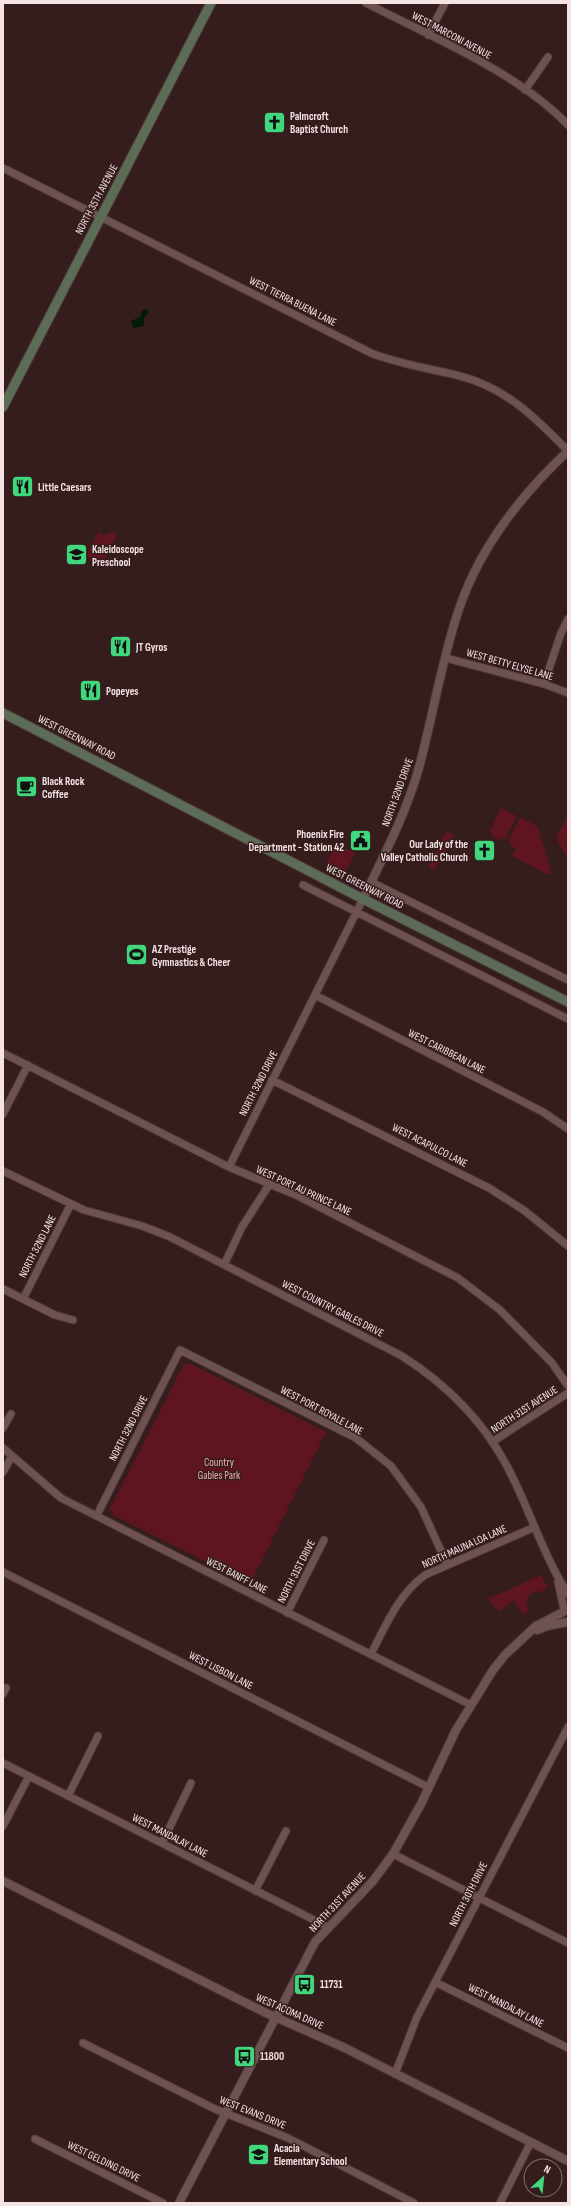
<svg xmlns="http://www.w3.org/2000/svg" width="571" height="2206" viewBox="0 0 571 2206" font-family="'Sofia Sans Condensed',sans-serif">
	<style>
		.green { fill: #5f151f }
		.water { fill: #031a0a }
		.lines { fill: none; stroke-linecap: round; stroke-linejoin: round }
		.minor-casing { stroke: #4c3838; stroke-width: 9 }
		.tertiary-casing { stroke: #4c3838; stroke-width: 10 }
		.secondary-casing { stroke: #4c3838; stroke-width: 11 }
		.minor { stroke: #6e5252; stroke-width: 7 }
		.tertiary { stroke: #6e5252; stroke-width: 8 }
		.secondary { stroke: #5d6c56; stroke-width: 9 }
		.labels { text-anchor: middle; stroke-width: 3; stroke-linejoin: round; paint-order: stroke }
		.street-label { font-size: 11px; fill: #f6e4e4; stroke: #351d1e }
		.poi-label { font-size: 11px; font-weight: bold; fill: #f6e4e4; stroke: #351d1e; text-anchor: start }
		.park-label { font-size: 11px; fill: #f3acad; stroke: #351d1e }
	</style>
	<rect width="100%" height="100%" fill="#351d1e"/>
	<path class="green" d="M98,532L104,535L111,532L117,535L102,564L86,556Z
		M501,808L515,815L516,818L506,838L499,840L492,836L490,831Z
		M568,815V855L564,852L556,838Z
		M522,818L538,827L552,875H549L512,856L516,848L511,846L509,839L519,819Z
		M448,832L454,835L434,871L429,866L445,833Z
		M336,844L344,848V850L347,849L356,853L345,872L327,862Z
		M189,1363L326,1432L250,1584L113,1515L110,1509L184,1364Z
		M541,1575L548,1588L540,1593L538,1590L528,1596L529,1599L525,1602L530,1611L523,1615L514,1600L499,1612L488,1599Z"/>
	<path class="water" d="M145,309L149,312L144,318V326L133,328L131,321L140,317L142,311Z"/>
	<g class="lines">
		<defs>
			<path id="minor" d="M366,3C430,36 519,73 568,125
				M428,35L445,3
				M525,90L548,57
				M3,168L371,353C399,364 427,368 456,375C504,386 535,417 568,451
				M446,658L544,684L568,693
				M544,684L561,633L568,619
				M371,882L568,980
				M303,885L568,1019
				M315,995L543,1112L568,1129
				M3,1053L229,1167L296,1195L458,1278L500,1310L552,1363L568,1386
				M272,1080L489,1188L525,1211L568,1246
				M3,1114L28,1065
				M229,1167L363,899
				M3,1171L84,1210L142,1226L168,1236L402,1356C449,1386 489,1427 513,1478C532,1517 545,1558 568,1594
				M224,1265L242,1227L269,1185
				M3,1289L55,1315L73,1320
				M23,1299L71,1204
				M3,1428L11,1414
				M492,1442L568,1393
				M3,1448L61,1498L471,1705
				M3,1472L12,1456
				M97,1515L180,1350L356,1438L391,1466L421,1507L447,1564
				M3,1572L428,1787
				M558,1582L564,1609
				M287,1613L324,1540
				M371,1654C386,1625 398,1595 425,1575L535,1527
				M3,1694L6,1688
				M3,1763L328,1927
				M68,1796L98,1736
				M3,1826L29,1776
				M162,1843L191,1783
				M393,1854L568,1943
				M255,1891L286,1831
				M435,1982L568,2048
				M83,2043L215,2109L288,2138L414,2203
				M395,2074L417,2017L568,1727
				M35,2139L163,2203
				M500,2203L531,2142"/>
			<path id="tertiary" d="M363,899C383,857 405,816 418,771C433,717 441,662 459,609C480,547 521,495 568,451
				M537,1630L547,1626L567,1622
				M3,1881L266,2013L343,2047L568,2161
				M179,2203L315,1942L373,1881L393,1854L421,1804L456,1730L493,1670L505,1655L536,1626L563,1612"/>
			<path id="secondary" d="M3,407L211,3
				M3,713L363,899L568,1002"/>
		</defs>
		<use href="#minor" class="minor-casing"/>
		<use href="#tertiary" class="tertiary-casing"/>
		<use href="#secondary" class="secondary-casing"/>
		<use href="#minor" class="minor"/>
		<use href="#tertiary" class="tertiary"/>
		<use href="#secondary" class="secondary"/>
	</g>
	<defs>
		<symbol id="church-square" viewBox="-11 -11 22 22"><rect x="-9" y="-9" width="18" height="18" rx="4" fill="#41d77c" stroke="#351d1e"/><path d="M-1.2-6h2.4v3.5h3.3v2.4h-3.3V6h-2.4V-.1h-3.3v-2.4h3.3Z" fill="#111"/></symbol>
		<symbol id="restaurant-square" viewBox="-11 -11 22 22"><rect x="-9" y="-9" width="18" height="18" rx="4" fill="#41d77c" stroke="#351d1e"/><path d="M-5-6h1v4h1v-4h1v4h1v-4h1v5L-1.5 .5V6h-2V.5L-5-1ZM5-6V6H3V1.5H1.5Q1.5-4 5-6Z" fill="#111"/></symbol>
		<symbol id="school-square" viewBox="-11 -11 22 22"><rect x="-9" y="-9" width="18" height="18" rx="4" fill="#41d77c" stroke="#351d1e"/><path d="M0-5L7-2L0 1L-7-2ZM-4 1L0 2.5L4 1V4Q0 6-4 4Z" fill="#111"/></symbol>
		<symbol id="cafe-square" viewBox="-11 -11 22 22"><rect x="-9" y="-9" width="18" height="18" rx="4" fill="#41d77c" stroke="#351d1e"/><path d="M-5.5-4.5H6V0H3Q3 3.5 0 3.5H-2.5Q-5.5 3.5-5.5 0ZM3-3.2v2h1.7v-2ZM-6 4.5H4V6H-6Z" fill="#111"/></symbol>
		<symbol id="civic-square" viewBox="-11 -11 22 22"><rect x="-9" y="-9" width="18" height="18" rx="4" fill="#41d77c" stroke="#351d1e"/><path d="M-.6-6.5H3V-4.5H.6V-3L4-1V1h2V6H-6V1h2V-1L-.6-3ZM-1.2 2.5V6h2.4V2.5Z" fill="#111"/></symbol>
		<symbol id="stadium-square" viewBox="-11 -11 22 22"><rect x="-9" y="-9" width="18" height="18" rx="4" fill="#41d77c" stroke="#351d1e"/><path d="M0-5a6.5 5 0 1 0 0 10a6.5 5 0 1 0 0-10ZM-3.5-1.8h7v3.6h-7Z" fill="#111"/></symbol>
		<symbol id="bus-square" viewBox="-11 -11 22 22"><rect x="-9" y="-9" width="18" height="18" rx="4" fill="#41d77c" stroke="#351d1e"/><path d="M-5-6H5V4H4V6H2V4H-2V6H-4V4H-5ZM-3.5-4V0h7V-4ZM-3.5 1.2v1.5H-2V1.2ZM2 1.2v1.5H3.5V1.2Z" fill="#111"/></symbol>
	</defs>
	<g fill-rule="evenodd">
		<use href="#church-square" x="262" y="110" width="25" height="25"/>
		<use href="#restaurant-square" x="10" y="474" width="25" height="25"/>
		<use href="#school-square" x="64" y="542" width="25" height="25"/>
		<use href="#restaurant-square" x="108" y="634" width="25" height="25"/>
		<use href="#restaurant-square" x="78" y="678" width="25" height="25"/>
		<use href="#cafe-square" x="14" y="774" width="25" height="25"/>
		<use href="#civic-square" x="348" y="828" width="25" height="25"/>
		<use href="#church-square" x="472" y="838" width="25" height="25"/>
		<use href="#stadium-square" x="124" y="942" width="25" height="25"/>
		<use href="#bus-square" x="292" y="1972" width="25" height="25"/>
		<use href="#bus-square" x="232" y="2044" width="25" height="25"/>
		<use href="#school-square" x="246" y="2142" width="25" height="25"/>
	</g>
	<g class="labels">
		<g class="street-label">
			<text transform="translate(452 35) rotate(28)" y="4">WEST MARCONI AVENUE</text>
			<text transform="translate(96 199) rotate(-62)" y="4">NORTH 35TH AVENUE</text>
			<text transform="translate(293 301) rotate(27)" y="4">WEST TIERRA BUENA LANE</text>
			<text transform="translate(510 664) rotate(16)" y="4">WEST BETTY ELYSE LANE</text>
			<text transform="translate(77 737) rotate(27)" y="4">WEST GREENWAY ROAD</text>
			<text transform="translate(397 792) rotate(-70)" y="4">NORTH 32ND DRIVE</text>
			<text transform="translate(365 886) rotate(27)" y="4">WEST GREENWAY ROAD</text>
			<text transform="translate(447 1051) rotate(27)" y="4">WEST CARIBBEAN LANE</text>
			<text transform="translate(258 1083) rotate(-63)" y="4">NORTH 32ND DRIVE</text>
			<text transform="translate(430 1145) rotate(27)" y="4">WEST ACAPULCO LANE</text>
			<text transform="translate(304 1190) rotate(25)" y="4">WEST PORT AU PRINCE LANE</text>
			<text transform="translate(37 1246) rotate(-63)" y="4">NORTH 32ND LANE</text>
			<text transform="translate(333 1308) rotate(27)" y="4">WEST COUNTRY GABLES DRIVE</text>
			<text transform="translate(524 1409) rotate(-33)" y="4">NORTH 31ST AVENUE</text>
			<text transform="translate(322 1410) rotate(28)" y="4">WEST PORT ROYALE LANE</text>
			<text transform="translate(128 1428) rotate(-63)" y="4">NORTH 32ND DRIVE</text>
			<text transform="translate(464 1546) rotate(-24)" y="4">NORTH MAUNA LOA LANE</text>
			<text transform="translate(296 1571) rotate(-63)" y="4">NORTH 31ST DRIVE</text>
			<text transform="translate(237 1575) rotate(27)" y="4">WEST BANFF LANE</text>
			<text transform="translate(221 1670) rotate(27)" y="4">WEST LISBON LANE</text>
			<text transform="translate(170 1835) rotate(27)" y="4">WEST MANDALAY LANE</text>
			<text transform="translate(468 1894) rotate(-63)" y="4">NORTH 30TH DRIVE</text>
			<text transform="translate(337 1902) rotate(-47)" y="4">NORTH 31ST AVENUE</text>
			<text transform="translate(506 2005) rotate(27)" y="4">WEST MANDALAY LANE</text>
			<text transform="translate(290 2011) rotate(24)" y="4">WEST ACOMA DRIVE</text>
			<text transform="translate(253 2112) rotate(22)" y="4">WEST EVANS DRIVE</text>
			<text transform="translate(104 2161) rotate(26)" y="4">WEST GELDING DRIVE</text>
		</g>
		<g class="poi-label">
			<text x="290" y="120">Palmcroft<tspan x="290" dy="13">Baptist Church</tspan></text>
			<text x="38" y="491">Little Caesars</text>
			<text x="92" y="553">Kaleidoscope<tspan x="92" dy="13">Preschool</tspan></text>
			<text x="136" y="651">JT Gyros</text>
			<text x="106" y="695">Popeyes</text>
			<text x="42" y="785">Black Rock<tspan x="42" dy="13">Coffee</tspan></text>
			<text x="344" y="838" text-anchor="end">Phoenix Fire<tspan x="344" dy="13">Department - Station 42</tspan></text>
			<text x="468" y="848" text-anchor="end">Our Lady of the<tspan x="468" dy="13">Valley Catholic Church</tspan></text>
			<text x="152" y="953">AZ Prestige<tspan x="152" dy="13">Gymnastics &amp; Cheer</tspan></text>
			<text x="320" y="1988">11731</text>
			<text x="260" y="2060">11800</text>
			<text x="274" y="2152">Acacia<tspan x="274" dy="13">Elementary School</tspan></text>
		</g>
		<g class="park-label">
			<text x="219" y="1466">Country<tspan x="219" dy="13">Gables Park</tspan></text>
		</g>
	</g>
	<rect width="571" height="2206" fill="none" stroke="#f6e4e4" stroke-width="8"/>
	<g transform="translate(543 2178) rotate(27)"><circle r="19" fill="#351d1e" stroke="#826d6d"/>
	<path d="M0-3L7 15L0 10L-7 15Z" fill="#41d77c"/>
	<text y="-6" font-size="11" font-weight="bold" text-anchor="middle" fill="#f6e4e4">N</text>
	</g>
</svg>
